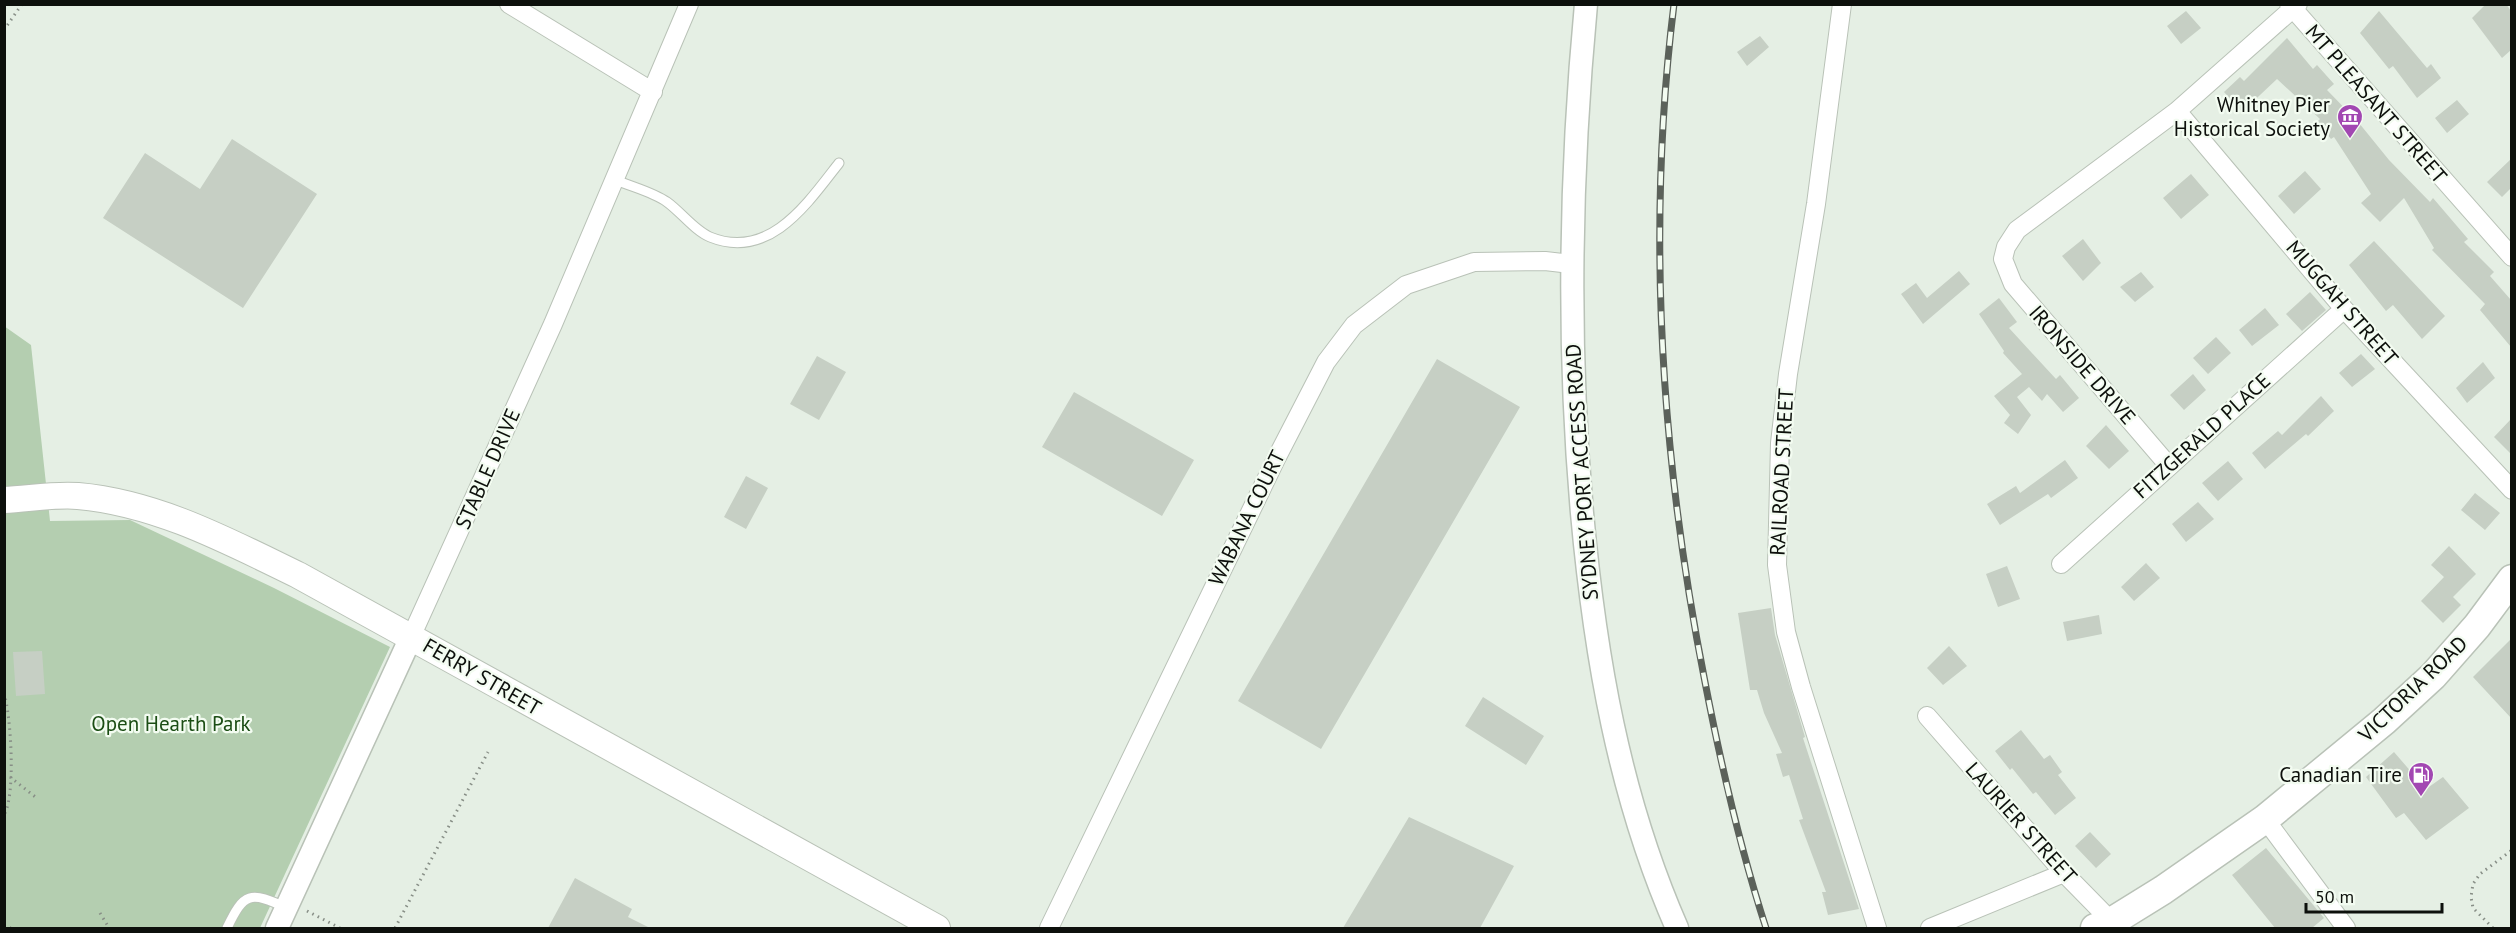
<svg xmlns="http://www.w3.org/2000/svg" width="2516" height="933" viewBox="0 0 2516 933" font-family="'PT Sans',sans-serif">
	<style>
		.green { fill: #b4ceb0 }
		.building { fill: #c6cfc4 }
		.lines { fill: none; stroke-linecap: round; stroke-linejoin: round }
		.service-casing { stroke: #b9c2b7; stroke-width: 11 }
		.minor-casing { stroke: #b9c2b7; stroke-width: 20 }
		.tertiary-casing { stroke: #b9c2b7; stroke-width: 25 }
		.secondary-casing { stroke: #b9c2b7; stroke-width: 28 }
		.primary-casing { stroke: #b9c2b7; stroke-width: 31 }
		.path { stroke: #878e86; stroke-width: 3; stroke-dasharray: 1.5 4.5; stroke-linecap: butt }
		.service { stroke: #fff; stroke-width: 9 }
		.minor { stroke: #fff; stroke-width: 18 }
		.tertiary { stroke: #fff; stroke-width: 22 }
		.secondary { stroke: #fff; stroke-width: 26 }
		.primary { stroke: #fff; stroke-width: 28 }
		.rail-casing { stroke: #5b615a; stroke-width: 7 }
		.rail { stroke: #f3fcf1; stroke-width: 4.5; stroke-dasharray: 14; stroke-linecap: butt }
		.labels { text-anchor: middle; stroke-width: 4.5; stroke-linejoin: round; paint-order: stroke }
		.street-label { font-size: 21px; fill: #0d100c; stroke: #f3fcf1 }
		.poi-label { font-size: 21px; fill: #0d100c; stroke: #f3fcf1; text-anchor: end }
		.park-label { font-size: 21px; fill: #1b4d14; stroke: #f3fcf1 }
	</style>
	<rect width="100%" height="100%" fill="#e5efe4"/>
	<path class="green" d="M4,326L31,345L50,521L130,520L274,588L390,647L260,928H5Z"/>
	<path class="building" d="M2486,4H2506L2511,11V50L2502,58L2472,18Z
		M2186,11L2201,28L2181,44L2167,26Z
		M2379,11L2427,68L2431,64L2441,78L2417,98L2393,66L2389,69L2360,33Z
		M1760,36L1769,47L1747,66L1737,52Z
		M2287,38L2313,69L2317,65L2334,84L2327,90L2359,123L2389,160L2430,202L2433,198L2468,239L2464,242L2494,272L2490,276L2511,300V347L2480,310L2485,304L2432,250L2434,248L2404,198L2380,222L2361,203L2371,194L2334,137L2331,139L2317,122L2320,119L2277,79L2242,112L2224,92L2240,77L2244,81Z
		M2457,100L2469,114L2447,133L2435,118Z
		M232,139L317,194L243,308L103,218L145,153L200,189Z
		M2511,159V188L2502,197L2487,182Z
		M2305,171L2321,189L2294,214L2278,196Z
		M2191,174L2209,195L2181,219L2163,198Z
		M2083,239L2101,263L2083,281L2062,256Z
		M2374,241L2445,316L2422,339L2393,305L2386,311L2349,265Z
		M1959,271L1970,284L1923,324L1901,294L1916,283L1927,298Z
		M2141,272L2154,287L2135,302L2120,287Z
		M2310,292L2326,310L2302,331L2286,314Z
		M1999,298L2017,322L2009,328L2056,379L2060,375L2079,398L2063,412L2047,394L2042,401L2029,387L2017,397L2031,415L2018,434L2004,423L2010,415L1994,396L2022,374L2003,353L2004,351L1979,314Z
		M2265,308L2279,325L2252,346L2239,330Z
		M2216,337L2231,353L2208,374L2193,358Z
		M2361,354L2375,369L2352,387L2339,373Z
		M817,356L846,372L819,420L790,404Z
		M1437,359L1520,407L1321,749L1238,701Z
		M2483,362L2495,378L2467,403L2456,388Z
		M2193,374L2206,390L2184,410L2170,395Z
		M1074,392L1194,460L1162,516L1042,447Z
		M2321,396L2334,411L2308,436L2306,434L2265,469L2252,453L2278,431L2282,435Z
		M2511,419V454L2494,437Z
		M2106,425L2129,451L2109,469L2086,446Z
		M2065,460L2078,478L2051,498L2048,494L2000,525L1987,504L2016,486L2020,493Z
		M2228,461L2243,479L2218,501L2202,483Z
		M746,476L768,488L746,529L724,517Z
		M2475,493L2500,513L2485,530L2461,510Z
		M2198,502L2214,519L2186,542L2172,524Z
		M2449,546L2476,574L2453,597L2461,605L2443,623L2421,601L2444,577L2431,565Z
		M2146,563L2160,578L2134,601L2121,587Z
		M2007,566L2020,599L1998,607L1986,574Z
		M1771,608L1775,635L1805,737L1803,738L1859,909L1828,915L1822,892H1826L1799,820L1803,819L1789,775L1783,777L1776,754L1782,753L1764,713L1757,690H1750L1738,613Z
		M2099,615L2102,634L2067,641L2063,622Z
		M2511,639V718L2473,677Z
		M1949,646L1967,666L1943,685L1927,668Z
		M42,651L45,694L16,696L13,652Z
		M1483,697L1544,736L1526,765L1465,726Z
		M2021,730L2044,759L2050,755L2062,772L2058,775L2076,798L2055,815L2036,792L2033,794L2012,768L2010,770L1995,751Z
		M2394,752L2426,789L2443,777L2469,808L2426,840L2404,813L2396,818L2366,777Z
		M1409,817L1514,866L1480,928H1343Z
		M2090,832L2111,854L2096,868L2075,846Z
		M2266,848L2324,918L2312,928H2275L2232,875Z
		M575,878L632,909L628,917L650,928H548Z"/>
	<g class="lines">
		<defs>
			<path id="service" d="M616,180C632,187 653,192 667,202C681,212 695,231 710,237C769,261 807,204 839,163
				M227,928C244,892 250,891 287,908"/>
			<path id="minor" d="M509,4L653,92
				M1842,4L1816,204L1788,374L1780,443L1777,565L1786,632L1801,687L1877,928
				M2289,4L2512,257
				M2177,111L2344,309L2512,490
				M2169,466L2013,284L2003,259L2006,247L2017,230L2177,111L2298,4
				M2061,564L2344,309
				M411,637L553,324L689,4
				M1927,716L2064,873L2118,928
				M2265,819L2346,928
				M1049,928L1276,459L1326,362L1354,325L1406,285L1474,262L1545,261L1571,264
				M1930,928L2064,873"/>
			<path id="tertiary" d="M1586,4C1570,174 1567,343 1582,513C1595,656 1619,796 1677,928
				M277,928L411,637"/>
			<path id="secondary" d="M4,500C28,499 54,494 78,496C157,503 228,541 298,575L937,928"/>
			<path id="primary" d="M2095,928L2113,921L2163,890L2265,819L2384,721L2433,676L2477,626L2512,579"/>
		</defs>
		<use href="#service" class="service-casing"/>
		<use href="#minor" class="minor-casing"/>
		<use href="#tertiary" class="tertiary-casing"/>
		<use href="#secondary" class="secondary-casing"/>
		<use href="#primary" class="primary-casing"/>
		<path class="path" d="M4,30L22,4
			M4,669V678
			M4,693C11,716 16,795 4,815
			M10,777L38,799
			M307,911L340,928
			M100,913L109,928
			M4,927L11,928
			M395,928L488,752
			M2493,928L2473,908L2471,897L2473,884L2480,874L2512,850"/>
		<use href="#service" class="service"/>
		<use href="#minor" class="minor"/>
		<use href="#tertiary" class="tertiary"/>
		<use href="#secondary" class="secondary"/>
		<use href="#primary" class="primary"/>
		<defs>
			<path id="rail" d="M1674,4C1646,230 1661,459 1705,682C1721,765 1740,848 1766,928"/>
		</defs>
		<use href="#rail" class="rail-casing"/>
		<use href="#rail" class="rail"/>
	</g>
	<defs>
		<symbol id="museum-pin" viewBox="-11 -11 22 30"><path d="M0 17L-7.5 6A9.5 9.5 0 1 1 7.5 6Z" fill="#a247b2" stroke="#f3fcf1"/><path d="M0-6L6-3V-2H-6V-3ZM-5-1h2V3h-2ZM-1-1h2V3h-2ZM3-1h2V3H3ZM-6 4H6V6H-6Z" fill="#fff"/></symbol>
		<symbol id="fuel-pin" viewBox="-11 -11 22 30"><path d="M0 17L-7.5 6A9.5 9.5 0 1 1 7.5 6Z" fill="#a247b2" stroke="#f3fcf1"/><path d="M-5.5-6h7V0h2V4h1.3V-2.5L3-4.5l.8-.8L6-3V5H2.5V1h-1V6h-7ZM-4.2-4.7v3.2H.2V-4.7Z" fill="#fff"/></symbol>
	</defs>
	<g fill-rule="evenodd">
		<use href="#museum-pin" x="2335" y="102" width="30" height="40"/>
		<use href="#fuel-pin" x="2406" y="760" width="30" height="40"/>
	</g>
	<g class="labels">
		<g class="street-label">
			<text transform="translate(2376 104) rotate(49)" y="7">MT PLEASANT STREET</text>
			<text transform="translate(2342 303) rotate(49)" y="7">MUGGAH STREET</text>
			<text transform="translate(2082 365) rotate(49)" y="7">IRONSIDE DRIVE</text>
			<text transform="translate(2202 436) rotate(-42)" y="7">FITZGERALD PLACE</text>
			<text transform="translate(488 469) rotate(-66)" y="7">STABLE DRIVE</text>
			<text transform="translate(1582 472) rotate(-94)" y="7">SYDNEY PORT ACCESS ROAD</text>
			<text transform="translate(1782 472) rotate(-87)" y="7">RAILROAD STREET</text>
			<text transform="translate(1247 518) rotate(-64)" y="7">WABANA COURT</text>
			<text transform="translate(482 677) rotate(30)" y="7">FERRY STREET</text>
			<text transform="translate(2413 689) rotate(-44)" y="7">VICTORIA ROAD</text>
			<text transform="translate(2021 823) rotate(48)" y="7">LAURIER STREET</text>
		</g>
		<g class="poi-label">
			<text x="2330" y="112">Whitney Pier<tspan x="2330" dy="24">Historical Society</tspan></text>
			<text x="2402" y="782">Canadian Tire</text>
		</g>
		<g class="park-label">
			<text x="171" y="731">Open Hearth Park</text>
		</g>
	</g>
	<rect width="2516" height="933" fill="none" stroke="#0d100c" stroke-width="12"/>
	<path d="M2306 903v9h136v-9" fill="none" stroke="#0d100c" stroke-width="3"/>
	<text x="2315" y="903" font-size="18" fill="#0d100c" stroke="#f3fcf1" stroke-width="4.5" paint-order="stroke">50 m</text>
</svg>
